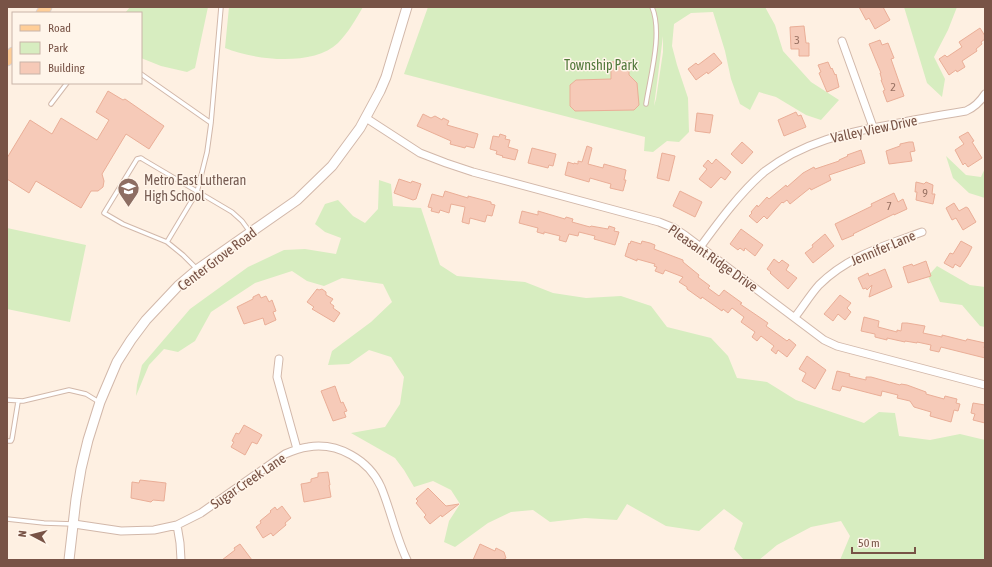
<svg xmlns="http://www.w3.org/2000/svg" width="992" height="567" viewBox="0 0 992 567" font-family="'Asap Condensed',sans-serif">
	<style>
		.green { fill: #d7edc0; fill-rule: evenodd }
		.building { fill: #f6cab8; stroke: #eaae97 }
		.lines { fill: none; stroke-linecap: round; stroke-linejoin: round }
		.service-casing { stroke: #d2b8aa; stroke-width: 5.5 }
		.minor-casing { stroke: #d2b8aa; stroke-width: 9 }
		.tertiary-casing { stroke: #d2b8aa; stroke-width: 11 }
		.primary-casing { stroke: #dcd2cf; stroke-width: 13 }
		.service { stroke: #fff; stroke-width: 3.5 }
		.minor { stroke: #fff; stroke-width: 7 }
		.tertiary { stroke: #fff; stroke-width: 9 }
		.primary { stroke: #ffce98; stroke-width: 11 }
		.labels { text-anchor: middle; stroke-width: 3; stroke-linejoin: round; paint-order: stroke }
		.number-label { font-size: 12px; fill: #987162 }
		.park-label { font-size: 14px; fill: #53793b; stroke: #fff5ea }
		.street-label { font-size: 14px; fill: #785346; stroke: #fff5ea }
		.education-label { font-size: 14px; fill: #785e54; stroke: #fff5ea; text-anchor: start }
	</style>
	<rect width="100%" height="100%" fill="#fef0e2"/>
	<path class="green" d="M130,7H208L195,68L187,72L161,66L141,58V13H125Z
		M229,7H363C356,19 348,33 338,43C313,67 254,60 225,48Z
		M428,7H765L775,25L783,51L811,82L839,100L821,120L806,115L776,97L759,92L750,110L740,104L731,79L725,51L713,12L691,13L674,24L672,46L677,65L688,98L689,132L679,142L667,141L653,152L644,151L645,137L404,74ZM663,36V52L656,99L654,106Z
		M904,7H957L948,30L934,57L945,79L942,97L927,83Z
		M946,156L966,175L981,177L985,168V198L969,193L953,178Z
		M379,180L391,184L393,206L421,208L440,265L457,276L525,282L553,293L586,298L621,296L651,306L667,327L711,338L728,356L737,378L767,382L796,400L864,423L879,412L895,413L899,436L930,440L960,434L985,440V560H840L850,536L841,521L811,527L777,545L759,560H744L734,549L743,523L724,509L699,531L666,526L627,504L617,520L585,518L550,522L533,510L511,512L488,523L455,547L444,542L449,521L460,504L451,490L433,481L414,487L404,470L395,458L351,433L385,427L400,404L404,377L391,357L369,350L349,364L328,365L332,351L371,322L392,302L383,284L342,278L324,286L307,281L292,271L255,283L211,312L195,341L178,352L164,349L149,365L136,396L137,385L142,365L190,309L248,267L284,250L305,249L336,254L341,238L325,232L315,224L325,204L338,200L353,216L365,223L378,209Z
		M7,228L86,245L70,322L7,309Z
		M937,266L970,285L985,287V327L980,326L962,305L940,302L928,276Z"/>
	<path class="building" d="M859,7H883L890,20L875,29L869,18L866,20Z
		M804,26L806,43H809V56H799V49H791L790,27Z
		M980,28L985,36V39L981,42L982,44L976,49L977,51L962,61L965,67L957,72L956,70L949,75L939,59L945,55L947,57L962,47L959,42Z
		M880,40L882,45L888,43L894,58L891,59L904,96L887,102L883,91L885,90L881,80H882L880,73H881L869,44Z
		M714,53L722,63L708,74L707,72L696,80L688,69L696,63L698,65Z
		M629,61V75L637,83L639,105L634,110L575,111L570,106V85L576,80L611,79V62Z
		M828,62L831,69L832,68L835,75L836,74L839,87L827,92L819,73L821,72L818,65Z
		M108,91L123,100L125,99L164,126L149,149L126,134L102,174L104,181L103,187L98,191H91L81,208L36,181L29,193L7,179V158L30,120L52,134L61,118L97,140L109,120L96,112Z
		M796,112L798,116L801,115L806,127L784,136L778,120Z
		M697,113L713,115L710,133L695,131Z
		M423,114L431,118L435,116L442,120L443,118L449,121L447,125L478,134L474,148L466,146L465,148L450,144L451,141L417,126Z
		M968,132L974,141L972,142L982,158L968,167L965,163L963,165L955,150L964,144L959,137Z
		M500,134L506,136L505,139L510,140L508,147L518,150L515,160L502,157L503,156L496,154L497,151L490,149L493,136L499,137Z
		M742,142L753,152L742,164L731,154Z
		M909,142H913L915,151L910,152L912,161L889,164L886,151L900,146V144Z
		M587,146L592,148L588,164L603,168L604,164L626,170L624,180H626L623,191L610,188L611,184L590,178L589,182L565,175L568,162L574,164V163L578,164V161L582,162Z
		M532,148L556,154L553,166L549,165L548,168L528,163Z
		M861,150L865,163L829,175L831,180L811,190L810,188L790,204L787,200L783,203L782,202L767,219L764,216L757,223L749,216L752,213L751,212L757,205L758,207L767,197L769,199L786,185L787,187L803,173L814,167L815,169L839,161V160L848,156L847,155Z
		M662,153L675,156L669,181L657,178Z
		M716,159L731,172L725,180L721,177L711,188L699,179L707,169L703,166L708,160L712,164Z
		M399,179L411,183L412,181L421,184L416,199L413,200L394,193Z
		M916,182L924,184L926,182L933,185L932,194H935L933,204L916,200L917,192H915Z
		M445,191L468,198V196L491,202V204L495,205L492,216L487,215L485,222L470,218L469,224L462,222L465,207L451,204L449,213L440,210L439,213L431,211L432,208L428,207L432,194L443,197Z
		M680,191L702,202L695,217L673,206Z
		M894,193L898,202L903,199L907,209L894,215V214L853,234L854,235L842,240L835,224L872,206L871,204Z
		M954,203L959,211L966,207L968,208L976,222L963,230L956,218L952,220L946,208Z
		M522,211L538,215V211L565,219L566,217L573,219L572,222L590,227L591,226L608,229L609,226L615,228L614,231L619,232L615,245L594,239L595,236L579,232L578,236L569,234L566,242L559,240L560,236L544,232V234L537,232L538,228L519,223Z
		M741,229L763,245L755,256L745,248L744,251L740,248L738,250L730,244Z
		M825,234L834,246L813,263L805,253L813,247L812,245Z
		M631,241L641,244L642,241L650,243L655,245L654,249L683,260V262L699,275L698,277L710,286L708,288L719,296L724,290L742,303L740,304L768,323L766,326L787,341L789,339L796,345L787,357L778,350L776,354L771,350L774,346L761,336L757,341L752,337L755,332L741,322L744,317L732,308L728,313L723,309L722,311L702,297L701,299L687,289V287L679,282L683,277L665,270L663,274L655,271L657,267L654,266L655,264L637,259V261L625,256L629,243L630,244Z
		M961,241L972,247L968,255L960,267L955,264L953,268L944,263L950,253L953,254Z
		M774,259L779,263L782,260L789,265L786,270L797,278L788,289L770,273L771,272L767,269Z
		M926,261L931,276L908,283L903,267L912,264L913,266Z
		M885,269L892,287L869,297L872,285L867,290L866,288L863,289L858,278L868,273L869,276Z
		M317,289L319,290L322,289L326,292V295L333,299L330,303L334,306L333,308L340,313L334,322L312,309L314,307L307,302Z
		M259,294L261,298L266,296L269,302L272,300L276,311L273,312L276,320L265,325L263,318L244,324L237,307L253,299V297Z
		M840,295L851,303L847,308L851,312L845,320L838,314L833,321L824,314Z
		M864,317L879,321L878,327L897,332V330L901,331L902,323H907L925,326L923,333L942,337V335L966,341L967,339L985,343L984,348L985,349V358L941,347L939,352L930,350L931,345L917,342V343L905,341V342L887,338V340L875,337V334L861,331Z
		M807,356L826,370L815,389L802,381L806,373L799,369Z
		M837,371L850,374L849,376L866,380V377H871L900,385L901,384L907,385L926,392V394L944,399L945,396L957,399L956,403L960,404L958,411L954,410L951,422L930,416L931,412L914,407L910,401L897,398L898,395L882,391L881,396L842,386L840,391L832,389Z
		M335,386L341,403L343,402L347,411L344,412L346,417L333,421L321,391Z
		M973,403L985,405V423L973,420L975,414L971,413Z
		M244,425L262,435L257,444L252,442L245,455L231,447L234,442L232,441L236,433L239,434Z
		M328,472L330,485H329L331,497L304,502L301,484L307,483L311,482V479L318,477V473Z
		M140,480L166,483L164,501L153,500L151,502L131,498L132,482L139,483Z
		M428,488L446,506L459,504L442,517L441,515L430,524L424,517L426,515L416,503L418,501L416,499Z
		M282,506L291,518L285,523L286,525L273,536L271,533L263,538L256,527L261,523L260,521L271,512L270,511L275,507L277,510Z
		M240,544L252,560H222L235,550L234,548Z
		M480,544L495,551L496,548L504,552L506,558L502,560H473Z"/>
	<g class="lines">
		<defs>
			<path id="service" d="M141,74L211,123
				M51,104L67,83
				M646,104C650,77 663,33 652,7
				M167,242L197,192L207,152L211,123L221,7
				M197,269L183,255L167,242L123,224L104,213L137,159L141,158L144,160L232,212L242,221L250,232
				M7,400L23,401L69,390L86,394L99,402
				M7,441H11L12,439L18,402
				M7,519L44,523L73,524"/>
			<path id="minor" d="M842,41L873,127
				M366,118L420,153L446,163L473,172L659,222L674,228L686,236L824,340L837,346L985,385
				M701,246C720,220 740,193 764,172C802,142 848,132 894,124C918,119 942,115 966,111C975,107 980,102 985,94
				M795,317C803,307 810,295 819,285C848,256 884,246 922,232
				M279,359L277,377L297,449
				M74,524L121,531L154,530L177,525L201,513L285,454C292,451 300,448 308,447C338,442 369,460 381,487C391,511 396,537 407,560
				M177,525L180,543L181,560"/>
			<path id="tertiary" d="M69,560L76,499L81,469L88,440L100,402L117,362L131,340L146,320L178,286L198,269L297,200L332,166L360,128L380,91L386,77L407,7"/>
			<path id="primary" d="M42,13L46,7
				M7,60L13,53"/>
		</defs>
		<use href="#service" class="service-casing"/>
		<use href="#minor" class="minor-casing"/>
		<use href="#tertiary" class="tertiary-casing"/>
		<use href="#primary" class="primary-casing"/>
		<use href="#service" class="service"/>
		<use href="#minor" class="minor"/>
		<use href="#tertiary" class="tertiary"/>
		<use href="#primary" class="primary"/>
	</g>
	<defs>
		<symbol id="school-pin" viewBox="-11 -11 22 30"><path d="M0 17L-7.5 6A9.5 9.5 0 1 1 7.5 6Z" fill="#8d6e63" stroke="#fff5ea"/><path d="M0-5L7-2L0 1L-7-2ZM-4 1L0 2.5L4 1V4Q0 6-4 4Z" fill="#fff"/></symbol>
	</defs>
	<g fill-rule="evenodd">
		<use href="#school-pin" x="116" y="176" width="25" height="34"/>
	</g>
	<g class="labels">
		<g class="number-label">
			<text x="797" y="44">3</text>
			<text x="893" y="91">2</text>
			<text x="925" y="197">9</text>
			<text x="889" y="210">7</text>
		</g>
		<g class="park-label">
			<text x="601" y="70">Township Park</text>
		</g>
		<g class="street-label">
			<text transform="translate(874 129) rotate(-12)" y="5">Valley View Drive</text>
			<text transform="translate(883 248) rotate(-23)" y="5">Jennifer Lane</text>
			<text transform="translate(713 258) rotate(35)" y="5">Pleasant Ridge Drive</text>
			<text transform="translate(217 259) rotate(-37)" y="5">Center Grove Road</text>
			<text transform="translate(248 481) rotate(-34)" y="5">Sugar Creek Lane</text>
		</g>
		<g class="education-label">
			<text x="144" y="185">Metro East Lutheran<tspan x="144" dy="16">High School</tspan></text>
		</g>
	</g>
	<rect width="992" height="567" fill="none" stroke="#785346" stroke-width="16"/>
	<rect x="12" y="12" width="130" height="72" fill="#fff5ea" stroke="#c9b4a8"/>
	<rect x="20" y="25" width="20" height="6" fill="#ffce98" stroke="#c9b4a8"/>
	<text x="48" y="32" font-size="12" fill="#785346">Road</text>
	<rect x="20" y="42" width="20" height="12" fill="#d7edc0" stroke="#c9b4a8"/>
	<text x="48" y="52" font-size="12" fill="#785346">Park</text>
	<rect x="20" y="62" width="20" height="12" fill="#f6cab8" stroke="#c9b4a8"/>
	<text x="48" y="72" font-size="12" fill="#785346">Building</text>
	<g transform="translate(32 535) rotate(277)" stroke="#fff5ea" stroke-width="3" paint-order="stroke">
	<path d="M0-3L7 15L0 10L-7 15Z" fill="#785346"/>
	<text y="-6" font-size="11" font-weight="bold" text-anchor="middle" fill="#785346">N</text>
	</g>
	<path d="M852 547v6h63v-6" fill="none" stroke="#785346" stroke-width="2"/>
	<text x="858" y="547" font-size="12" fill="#785346" stroke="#fff5ea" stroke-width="3" paint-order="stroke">50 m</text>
</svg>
